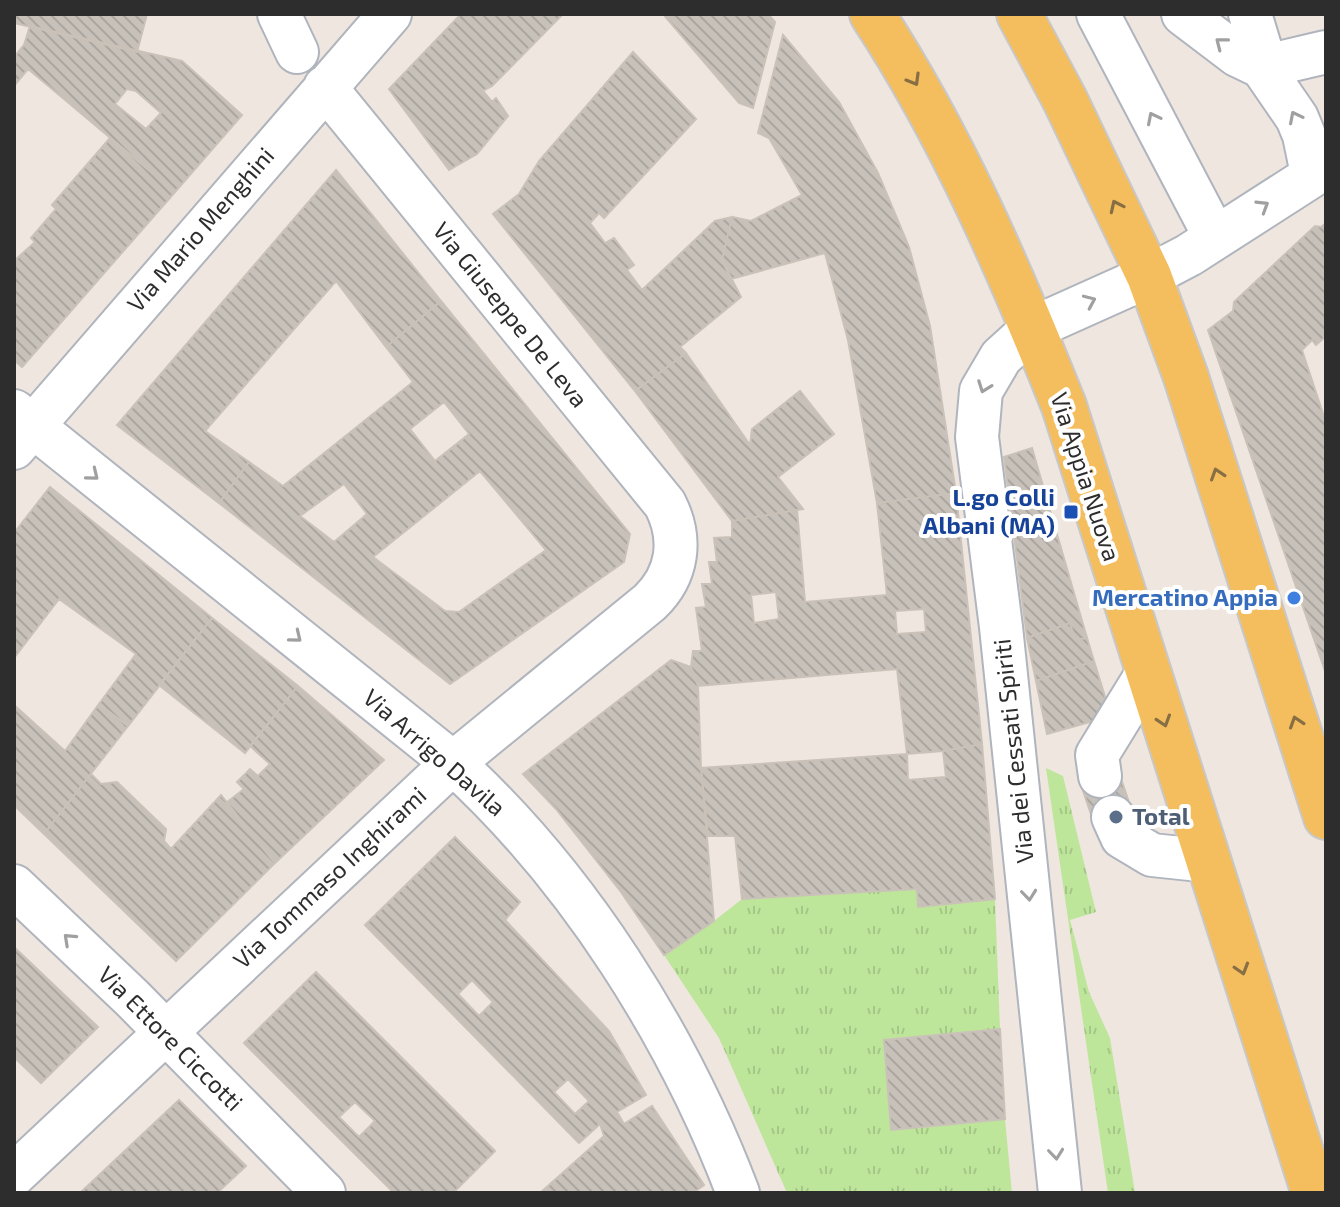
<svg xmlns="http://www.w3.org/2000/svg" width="1340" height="1207" viewBox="0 0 1340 1207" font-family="'Exo 2',sans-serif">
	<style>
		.grass { fill: url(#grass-tufts) }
		.building { fill: url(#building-back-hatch); stroke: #cac2b8; stroke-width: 2; fill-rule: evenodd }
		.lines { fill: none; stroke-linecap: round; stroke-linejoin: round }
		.minor-casing { stroke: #afb4bd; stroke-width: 46 }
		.major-casing { stroke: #c8c8c8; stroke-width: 48 }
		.minor { stroke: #fff; stroke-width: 42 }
		.major { stroke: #f4bd5e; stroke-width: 44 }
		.oneway { stroke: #a0a0a0 }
		.oneway2 { stroke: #876e43 }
		.transit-dot { fill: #1a4fb4; stroke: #fff; stroke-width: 3 }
		.shop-dot { fill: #3f7fe0; stroke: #fff; stroke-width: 3 }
		.service-dot { fill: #5c6f8a; stroke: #fff; stroke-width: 3 }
		.labels { text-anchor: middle; stroke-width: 8; stroke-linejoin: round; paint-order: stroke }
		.street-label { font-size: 24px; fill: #2d2d2d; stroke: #fff }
		.transit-label { font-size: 24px; font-weight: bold; fill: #164399; stroke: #fff; text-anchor: end }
		.shop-label { font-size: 24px; font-weight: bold; fill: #366cbe; stroke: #fff; text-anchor: end }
		.service-label { font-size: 24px; font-weight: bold; fill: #4e5e75; stroke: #fff; text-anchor: start }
	</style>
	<defs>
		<pattern id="grass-tufts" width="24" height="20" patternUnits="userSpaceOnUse" patternTransform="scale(2)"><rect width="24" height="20" fill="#bee69b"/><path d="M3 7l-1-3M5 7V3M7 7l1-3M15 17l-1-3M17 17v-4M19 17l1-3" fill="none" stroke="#a4c686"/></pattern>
		<pattern id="building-back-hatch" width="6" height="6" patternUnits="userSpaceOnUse" patternTransform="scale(2)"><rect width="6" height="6" fill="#c7c1ba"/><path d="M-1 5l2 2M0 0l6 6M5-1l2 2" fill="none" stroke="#aba6a0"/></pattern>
	</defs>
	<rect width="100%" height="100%" fill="#eee6df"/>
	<path class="grass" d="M1046,768L1063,776L1096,912L1070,920L1089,992L1110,1038L1135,1193H1108Z
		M917,889L919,907L995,899L1000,1029L884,1040L892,1130L1005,1119L1012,1193H787L719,1038L664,955L714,921L742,899Z"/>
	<path class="building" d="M14,14H147L137,52L14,23Z
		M461,14H563L492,86L483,91L492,102L496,98L508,116L477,154L449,170L389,89Z
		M663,14H768L775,22L753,108L739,103Z
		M30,26L182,61L242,115L175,192L14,57L24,45ZM127,89L136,91L161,113L146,129L115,104Z
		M783,35L839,102L878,173L909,247L930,326L956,493L877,503L848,340L825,253L731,279L722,260L732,217L751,221L802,195L769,138L758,133Z
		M633,52L696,119L604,218L599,213L590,223L605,243L614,238L634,265L627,270L642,290L715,221L732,217L722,260L741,297L680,347L686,353L635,391L493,214L519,194L539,161Z
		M14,57L28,69L14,86Z
		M110,138L175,192L22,367L14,360V261L35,242L31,238L56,209L52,205Z
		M336,170L441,301L386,347L336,281L205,431L249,462L219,503L117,425Z
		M1326,223V336L1316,345L1312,340L1302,350L1326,423V674L1208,330L1233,311L1234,302L1315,226L1321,227Z
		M441,301L630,534L624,562L450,684L219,503L249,462L283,486L413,382L386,347ZM444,402L469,434L435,461L410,429ZM480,471L546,550L459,612L445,611L373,557ZM344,484L367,514L334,542L300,516Z
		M686,353L750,445L752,429L800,391L834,434L778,477L803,509L732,521L635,391Z
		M1032,448L1087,638L1075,640L1070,623L1027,638L1004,457Z
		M50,487L212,618L128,726L99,704L136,654L59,599L30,637L14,623V533Z
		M956,493L982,744L943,751L907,754L897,669L698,686L691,667L693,651H702L696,608L706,607L702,584H712L709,562H717L714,538L732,537V521L797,510L805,602L887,595L877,503ZM776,592L779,619L754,623L751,595ZM924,609L926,632L897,634L895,611Z
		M212,618L298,686L245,753L159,685Z
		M14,623L30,637L14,658Z
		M1070,623L1075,640L1087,638L1094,661L1036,681L1027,638Z
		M671,660L691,667L698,686L701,768L714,921L664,955L621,892L556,809L523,774Z
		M1094,661L1111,716L1047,734L1036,681Z
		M298,686L384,760L275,863L226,803L244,789L237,782L250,769L258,776L270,764L250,746Z
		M99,704L128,726L44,834L14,805V705L65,751Z
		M982,744L995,899L918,907L917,889L742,899L735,836H708L701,768L907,754L908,780L946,777L943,751Z
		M1118,770L1132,811L1094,823L1080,782Z
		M91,774L101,784L117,782L166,829L164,841L171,849L221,795L275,863L176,961L44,834Z
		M455,837L520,902L505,920L609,1031L646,1095L617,1112L624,1124L652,1106L704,1185L693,1193H540L604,1136L600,1124L579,1143L365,925ZM472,980L493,1002L479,1016L458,994ZM568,1079L589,1101L575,1114L554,1092Z
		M14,947L98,1027L41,1083L14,1057Z
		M316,972L495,1151L453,1193H394L244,1043ZM355,1102L375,1121L359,1137L339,1117Z
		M1000,1029L1005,1119L891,1130L884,1040Z
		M179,1100L246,1166L217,1193H80Z"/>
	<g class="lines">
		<defs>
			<path id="minor" d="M279,14L297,52
				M1098,14L1215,237
				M1183,14L1237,55L1262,67L1326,52
				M1250,14L1260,47L1262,67L1297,118L1304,135L1312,174
				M14,411L453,763C578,877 678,1035 738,1193
				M14,448L390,14
				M1100,776L1097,755L1148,672
				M1113,817L1122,837L1152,855L1209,861
				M14,886L132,998L324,1193
				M14,1175L453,763L650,602C678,575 683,539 665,504L325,87
				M1060,1193L1001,627L977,437L981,391L1001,357L1033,328L1149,276L1189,255L1326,167"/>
			<path id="major" d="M872,14C952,136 1010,271 1064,406L1314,1193
				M1019,14L1065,100L1149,276L1186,377L1326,817"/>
		</defs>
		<use href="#minor" class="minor-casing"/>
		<use href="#major" class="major-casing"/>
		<use href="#minor" class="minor"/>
		<use href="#major" class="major"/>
	</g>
	<defs><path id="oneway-chevron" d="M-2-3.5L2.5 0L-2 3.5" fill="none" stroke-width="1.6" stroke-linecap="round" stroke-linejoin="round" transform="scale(2)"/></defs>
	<g class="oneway">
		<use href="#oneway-chevron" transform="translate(1221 43) rotate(-142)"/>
		<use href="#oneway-chevron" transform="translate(1295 117) rotate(-117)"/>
		<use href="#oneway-chevron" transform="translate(1153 118) rotate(-117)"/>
		<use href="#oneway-chevron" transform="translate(1263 206) rotate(-32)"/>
		<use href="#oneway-chevron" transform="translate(1090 301) rotate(-24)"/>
		<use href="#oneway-chevron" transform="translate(984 387) rotate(110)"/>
		<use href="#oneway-chevron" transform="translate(93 475) rotate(39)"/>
		<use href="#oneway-chevron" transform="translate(296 637) rotate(39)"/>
		<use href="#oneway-chevron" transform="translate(1029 895) rotate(84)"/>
		<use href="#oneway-chevron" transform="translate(69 939) rotate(-137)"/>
		<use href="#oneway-chevron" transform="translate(1056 1154) rotate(84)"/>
	</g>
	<g class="oneway2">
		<use href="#oneway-chevron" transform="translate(914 80) rotate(60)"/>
		<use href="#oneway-chevron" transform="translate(1116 206) rotate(-115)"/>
		<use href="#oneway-chevron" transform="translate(1217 474) rotate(-108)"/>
		<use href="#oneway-chevron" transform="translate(1164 721) rotate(72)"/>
		<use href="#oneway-chevron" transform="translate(1296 722) rotate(-108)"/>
		<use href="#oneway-chevron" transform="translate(1242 969) rotate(73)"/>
	</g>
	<rect class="transit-dot" x="1063" y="504" width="16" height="16" rx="4"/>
	<circle class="shop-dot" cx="1294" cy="598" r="8"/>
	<circle class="service-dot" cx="1116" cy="817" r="8"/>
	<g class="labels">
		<g class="street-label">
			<text transform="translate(201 230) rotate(-49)" y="8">Via Mario Menghini</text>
			<text transform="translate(510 315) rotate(51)" y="8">Via Giuseppe De Leva</text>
			<text transform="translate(1085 477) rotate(72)" y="8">Via Appia Nuova</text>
			<text transform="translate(1014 751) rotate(-96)" y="8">Via dei Cessati Spiriti</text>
			<text transform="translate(434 753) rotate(41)" y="8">Via Arrigo Davila</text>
			<text transform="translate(330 878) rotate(-43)" y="8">Via Tommaso Inghirami</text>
			<text transform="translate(170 1039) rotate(45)" y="8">Via Ettore Ciccotti</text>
		</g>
		<g class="transit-label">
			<text x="1055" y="506">L.go Colli<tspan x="1055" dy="28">Albani (MA)</tspan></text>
		</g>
		<g class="shop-label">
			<text x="1278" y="606">Mercatino Appia</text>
		</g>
		<g class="service-label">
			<text x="1132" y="825">Total</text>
		</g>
	</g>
	<rect width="1340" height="1207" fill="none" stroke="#2d2d2d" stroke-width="32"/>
</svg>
